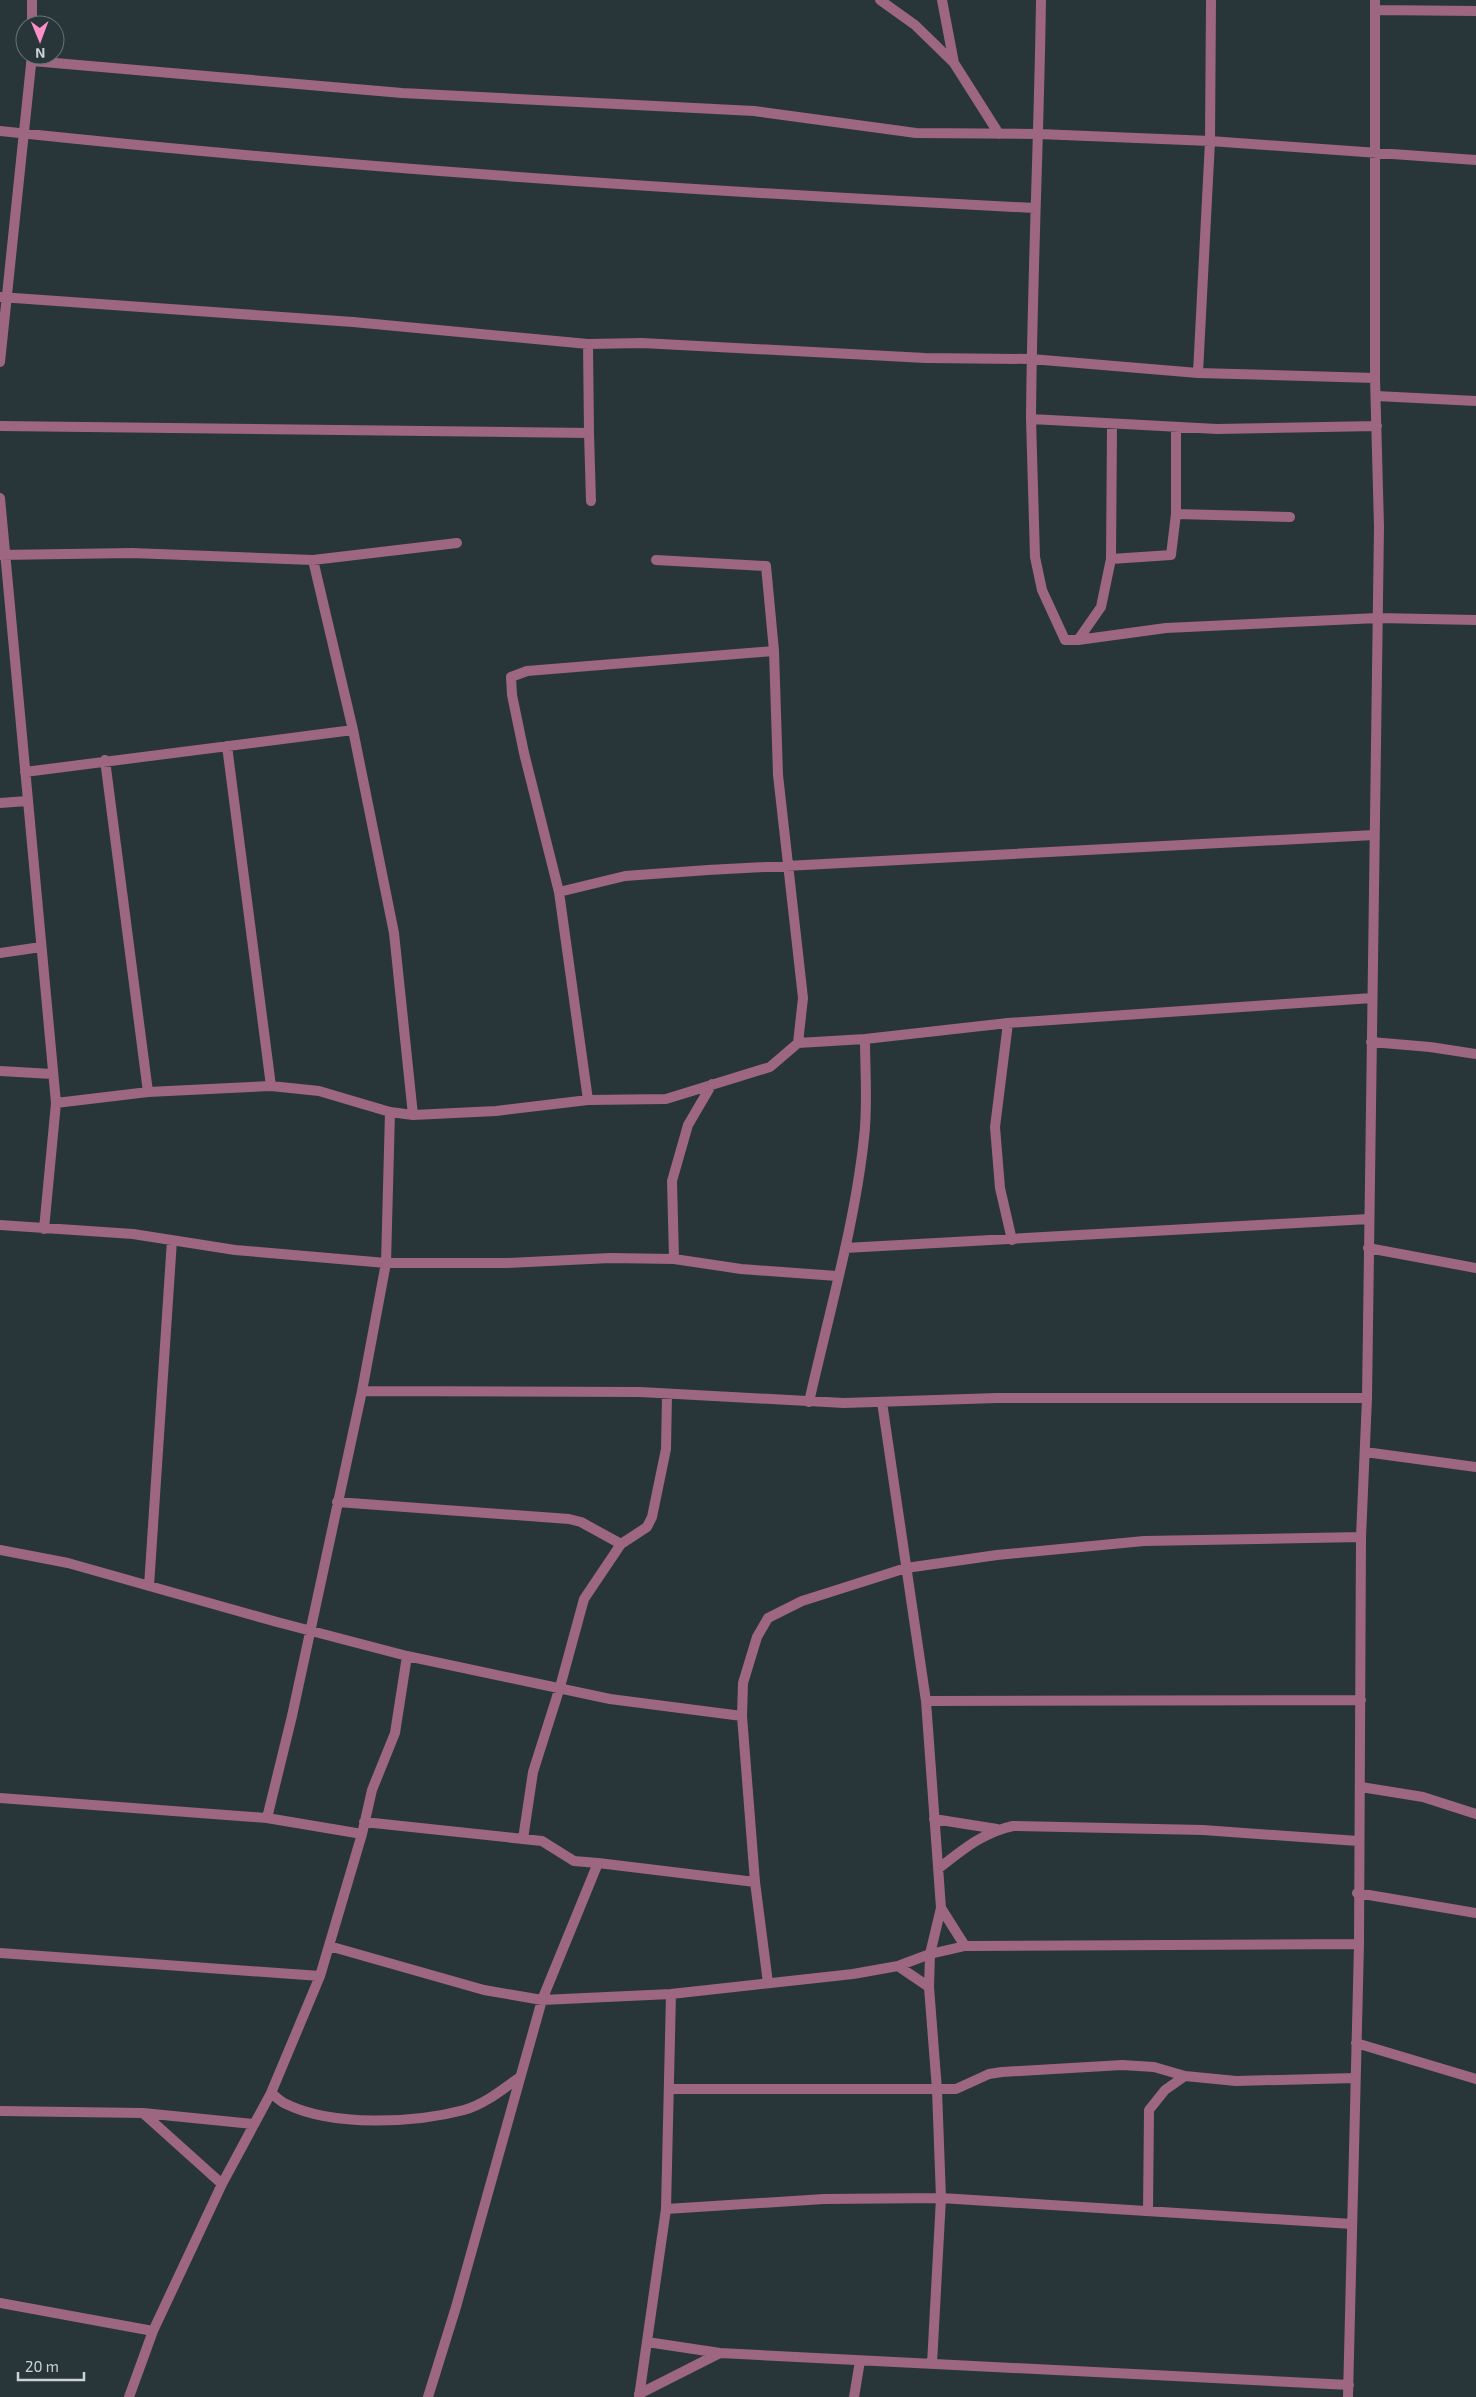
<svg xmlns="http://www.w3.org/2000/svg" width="1476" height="2397" viewBox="0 0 1476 2397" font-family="'Exo 2',sans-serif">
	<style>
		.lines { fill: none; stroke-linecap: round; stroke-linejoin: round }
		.street { stroke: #9d6681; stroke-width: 10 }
	</style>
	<rect width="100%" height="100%" fill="#283539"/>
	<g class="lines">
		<path class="street" d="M880,0L915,25L954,63
			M942,0L954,63L999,134
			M1375,10L1476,11
			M32,25V0
			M32,61L402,93L754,111L916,133L1039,134L1210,141L1476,160
			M0,131C344,168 689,191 1035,208
			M0,297L353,322L588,344L642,343L925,358L1031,359L1198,373L1375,378
			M588,344L589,433
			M0,362L32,55
			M1198,373L1210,141L1211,0
			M1376,396L1476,401
			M1031,419C1032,279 1039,140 1041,0
			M0,426L589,433L591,501
			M1377,426L1217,429L1031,419L1035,557L1042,590L1065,640H1078L1166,628L1378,618L1476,620
			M0,498L56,1103L44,1229
			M1176,514L1290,517
			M0,555L132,553L313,560L457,543
			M1111,559L1171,555L1176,514V427
			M313,560L353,730L394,933L413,1115
			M656,560L766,566L774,651L778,775L803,998L798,1043
			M1078,640L1101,607L1111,559L1112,424
			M227,746L271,1086
			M105,760L148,1092
			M25,772L353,730
			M0,803L27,801
			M559,892L625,876L708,870L1374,835
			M0,953L41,947
			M1008,1023L995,1127L1000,1188L1012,1240
			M1371,1042L1430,1047L1476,1054
			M0,1071L52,1074
			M588,1100L559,892L524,753L512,695L511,677L527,671L774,651
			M56,1103L148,1092L271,1086L319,1091L390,1112L413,1115L496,1111L588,1100L666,1099L770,1067L798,1043L865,1039L1008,1023L1372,998
			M0,1225L133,1234L235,1250L386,1263H506L610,1258L674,1259L741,1269L837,1276
			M845,1248L1369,1219
			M1368,1248L1476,1268
			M674,1259L672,1181L688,1125L712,1084
			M362,1391L640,1392L844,1403L997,1398H1367
			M809,1402C828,1317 855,1224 864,1138C868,1106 865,1072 865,1039
			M882,1402L926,1701L941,1908L930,1954L929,1987L937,2090L941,2198L932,2364
			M1365,1452L1476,1467
			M337,1502L569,1519L581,1522L621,1544
			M0,1550L68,1563L277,1622L407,1656L610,1699L742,1716
			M149,1586L172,1240
			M926,1701L1361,1700
			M1361,1787L1423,1797L1476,1814
			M0,1798L267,1818L362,1834
			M267,1818L292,1716L362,1391L386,1263L390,1112
			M934,1819L997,1829
			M364,1822L542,1841L574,1861L598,1863L542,2000L456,2307L428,2397
			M523,1839L533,1772L560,1687L584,1599L621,1544L647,1527L652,1517L666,1449L667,1395
			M598,1863L755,1882
			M938,1869C961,1851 983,1832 1013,1826L1203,1830L1358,1841
			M1357,1893L1476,1913
			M941,1908L965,1946
			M329,1946L484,1990L542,2000L671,1994L853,1974L898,1966L930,1954L965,1946L1359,1944
			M0,1953L320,1976
			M898,1966L929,1987
			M768,1983L755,1882L742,1716L743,1683L757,1637L768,1618L802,1601L906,1568L997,1555L1144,1541L1361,1537
			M1356,2043L1476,2079
			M669,2089H956L989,2074L1002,2072L1122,2065L1154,2067L1185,2076L1236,2081L1355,2078
			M271,2093C276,2097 281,2102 286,2104C333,2127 415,2123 464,2110C485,2104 503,2089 520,2077
			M0,2111L143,2113L253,2124
			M143,2113L222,2184
			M666,2209L824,2199L941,2198L1352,2224
			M1148,2211L1149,2110L1165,2090L1185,2076
			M0,2303L153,2331
			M647,2342L720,2353L1349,2385
			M639,2394L720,2353
			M129,2397L153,2331L222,2184L271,2093L320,1976L362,1834L372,1790L395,1733L407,1656
			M639,2397L666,2209L671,1994
			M854,2397L860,2361
			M1348,2397L1359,1944L1361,1537L1367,1398L1379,527L1375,378V0"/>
	</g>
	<g transform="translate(40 40) rotate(179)"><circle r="24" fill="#283539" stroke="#697478"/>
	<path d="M0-4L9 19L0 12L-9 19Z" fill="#fb8fc6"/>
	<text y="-8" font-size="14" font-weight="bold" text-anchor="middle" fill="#cbd3d6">N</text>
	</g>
	<path d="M18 2372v8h66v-8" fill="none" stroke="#cbd3d6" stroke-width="2.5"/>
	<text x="25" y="2372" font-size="15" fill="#cbd3d6" stroke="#283539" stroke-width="4" paint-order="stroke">20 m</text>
</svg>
